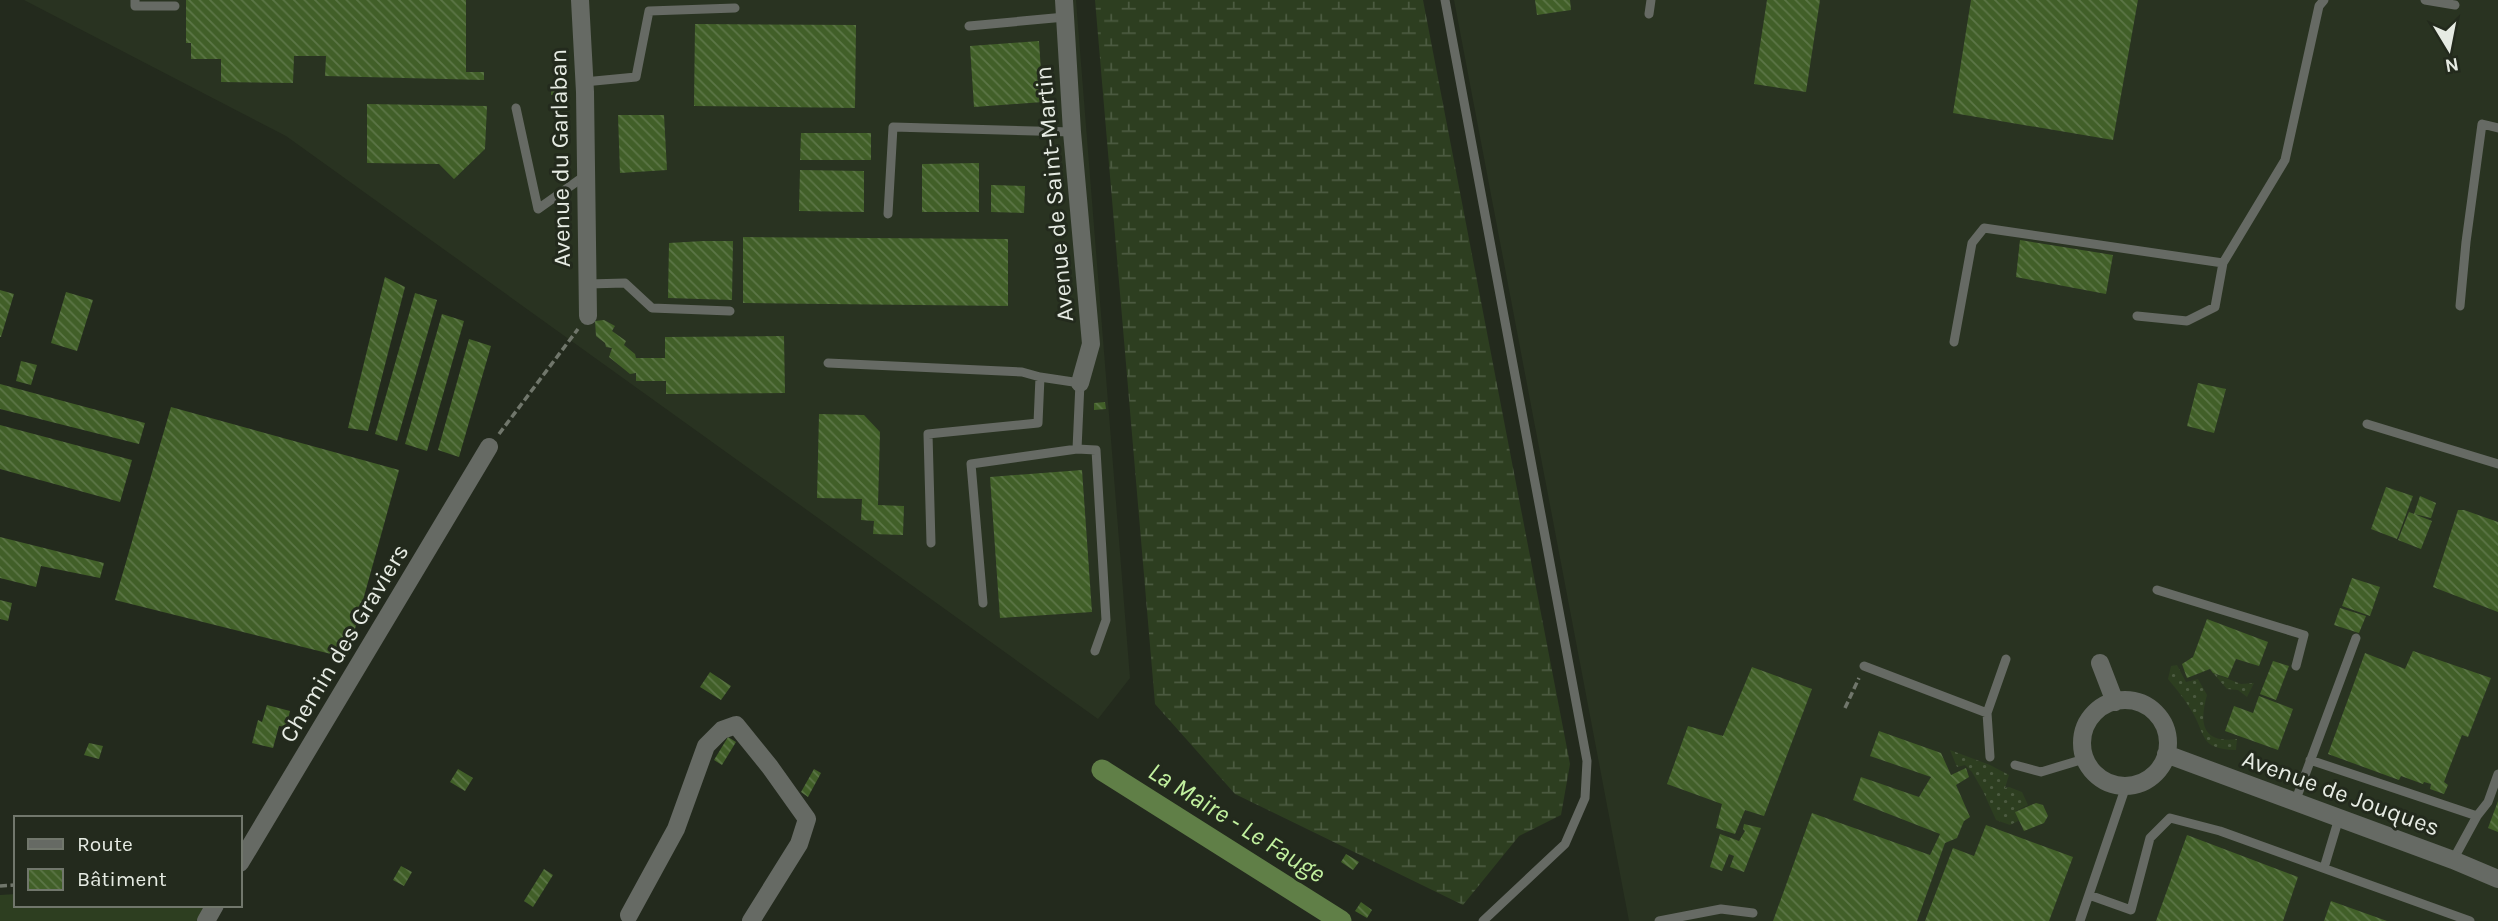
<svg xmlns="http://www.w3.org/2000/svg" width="2498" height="921" viewBox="0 0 2498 921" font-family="Karla,sans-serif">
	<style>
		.built { fill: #293321 }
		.grass { fill: url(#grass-dots) }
		.wetland { fill: url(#wetland-marsh) }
		.garden { fill: #2d3e20 }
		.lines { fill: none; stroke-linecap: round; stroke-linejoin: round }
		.canal { stroke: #607f47; stroke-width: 21 }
		.building { fill: url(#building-back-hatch) }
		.path { stroke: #70766b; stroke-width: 3.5; stroke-dasharray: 7 3.5; stroke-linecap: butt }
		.service { stroke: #666a64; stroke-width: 9 }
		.minor { stroke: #666a64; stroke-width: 18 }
		.labels { text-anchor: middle; stroke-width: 6; stroke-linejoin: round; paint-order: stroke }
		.street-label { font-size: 24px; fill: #e6ebe3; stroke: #232a1d }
		.water-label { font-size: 26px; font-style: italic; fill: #c2f19f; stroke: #232a1d }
	</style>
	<defs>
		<pattern id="grass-dots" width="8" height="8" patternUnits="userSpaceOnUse" patternTransform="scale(1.75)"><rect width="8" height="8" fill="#2d3e20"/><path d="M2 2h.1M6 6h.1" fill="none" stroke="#4b5a40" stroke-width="1.8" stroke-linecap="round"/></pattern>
		<pattern id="wetland-marsh" width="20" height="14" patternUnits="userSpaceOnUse" patternTransform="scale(1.75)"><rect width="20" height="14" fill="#2d3e20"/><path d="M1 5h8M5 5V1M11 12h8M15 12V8" fill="none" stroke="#4b5a40"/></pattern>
		<pattern id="building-back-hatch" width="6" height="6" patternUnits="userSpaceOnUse" patternTransform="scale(1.75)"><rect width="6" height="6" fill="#415f28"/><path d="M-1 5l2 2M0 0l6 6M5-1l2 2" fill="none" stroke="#5c7647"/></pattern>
	</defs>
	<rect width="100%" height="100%" fill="#232a1d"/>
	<path class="built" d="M24,0H1076L1130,678L1098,719L286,136Z
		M1454,0H2498V921H1629Z"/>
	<path class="grass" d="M2177,665L2186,682L2198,679L2207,695C2199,723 2202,744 2237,739L2236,750C2198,749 2207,735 2191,710C2185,699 2176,689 2168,679L2171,666Z
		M2213,673L2241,684L2254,683L2247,697L2238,690L2227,689Z
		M1950,750L1990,765L2009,775L2005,788L2009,787L2022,792L2028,805L2016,811L2020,820L2010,825L1996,820L1983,791L1972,772L1965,765L1957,767Z"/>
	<path class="wetland" d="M1095,0H1423L1570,764L1561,815L1519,836L1463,905L1235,794L1155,704Z"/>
	<path class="garden" d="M16,894V905H210L200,921H0V895Z"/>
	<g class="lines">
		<path class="canal" d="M1102,770L1341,921"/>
	</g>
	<path class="building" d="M186,0H466V72H484V80L325,76L326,56H294L293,83L221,82V59H191V43H186Z
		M1535,0H1570L1571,10L1537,15Z
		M1767,0H1820L1806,92L1754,84Z
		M1971,0H2138L2113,140L1953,113Z
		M695,24L856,25L855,108L694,106Z
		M1039,41L1043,102L974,107L970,46Z
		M565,83V95H551V84Z
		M367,104L487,106L485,149L454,179L439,164L367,163Z
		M618,115H664L667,170L620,173Z
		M801,133H871V160H800Z
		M979,163V212H922V164Z
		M800,170L864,171V212L799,211Z
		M991,185L1025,186L1024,213L991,212Z
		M743,237L1008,239V306L743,303Z
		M2020,240L2113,255L2106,294L2016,277Z
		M703,241H733L732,300L668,298L669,243Z
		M385,277L405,287L368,431L348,428Z
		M0,290L14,294L1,337H0Z
		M66,292L93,300L77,351L51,343Z
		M415,293L437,300L397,441L375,434Z
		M442,314L464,321L427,451L405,444Z
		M604,320L615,326L612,331L626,341L624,345L635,354L636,358H665V337L784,336L785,393L666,394V381H636V373L630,374L609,357L612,348L606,347L605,343L596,336L595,321Z
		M469,339L491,346L459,457L438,450Z
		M21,361L37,365L31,385L16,381Z
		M2198,383L2226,389L2214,433L2187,426Z
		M0,384L145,423L139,444L0,409Z
		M1105,402L1106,409L1094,410V403Z
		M171,407L399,470L347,658L115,600Z
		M819,414L864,415L880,432L878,505L904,506L903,535L873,534L874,521L861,520L862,499L817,498Z
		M0,425L132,460L120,502L0,469Z
		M1082,470L1092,612L1000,618L990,477Z
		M2386,487L2413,496L2397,539L2371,529Z
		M2420,496L2436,503L2431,518L2414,514Z
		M2458,510H2464L2498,522V612L2433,587Z
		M2409,512L2432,521L2421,549L2398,540Z
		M0,537L104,563L100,578L41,566L36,587L0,578Z
		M2352,578L2380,587L2370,616L2342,606Z
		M0,600L12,603L8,621L0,619Z
		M2340,608L2366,616L2359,633L2334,625Z
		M2207,619L2268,642L2259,666L2236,659L2228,678L2213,673L2210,669L2187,678L2182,664L2193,657Z
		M2413,651L2491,678L2468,737L2462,735L2444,782L2448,785L2444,794L2430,789L2431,784L2424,782L2423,784L2401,776L2399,780L2328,754L2365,653L2405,669Z
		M2273,661L2289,666L2276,700L2260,694Z
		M1752,667L1812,689L1764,816L1745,810L1735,834L1716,828L1722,804L1667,784L1688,726L1723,736Z
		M710,672L731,686L721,700L700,687Z
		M2259,696L2293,709L2278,750L2225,731L2234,706L2253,713Z
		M267,705L290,711L286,727L279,726L273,748L252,743L258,720L262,722Z
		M1879,731L1941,753L1951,775L1966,768L1969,777L1956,785L1970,817L1964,821L1957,838L1945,843L1917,921H1773L1812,813L1930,855L1940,834L1853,800L1861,777L1919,797L1931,777L1870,756Z
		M728,737L736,742L722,765L714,760Z
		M89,743L103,746L99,759L84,755Z
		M458,769L473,778L465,791L450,782Z
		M814,769L821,773L808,797L801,792Z
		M2498,801V832L2488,828Z
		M2036,803L2043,805L2048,816L2044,823L2024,831L2015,812Z
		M1744,824L1761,828L1744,872L1730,867L1734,856L1729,854L1722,871L1710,867L1720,834L1739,841L1745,831L1743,829Z
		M1986,825L2073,857L2049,921H1925L1953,848L1974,856Z
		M2187,835L2298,877L2283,921H2156Z
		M1346,854L1359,862L1353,870L1341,862Z
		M401,866L412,872L404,886L393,880Z
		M544,869L553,875L533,907L524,901Z
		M2331,901L2387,921H2324Z
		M1361,902L1372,910L1367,918L1355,911Z"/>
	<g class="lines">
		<path class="path" d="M499,434L578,329
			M1845,708L1859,678
			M0,886L16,885"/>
		<path class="service" d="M135,0V6H175
			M1445,0L1587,761L1585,798L1565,844L1483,921
			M2425,0L2455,5
			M1649,14L1651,0
			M969,26L1065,17
			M584,82L636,77L649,11L735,8
			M516,108L538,209L586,175
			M888,214L893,127L1072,132
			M588,284L625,283L652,308L730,311
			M2460,306L2466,242L2482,124L2498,128
			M2137,316L2187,321L2215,307L2223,263L2285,160L2319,6L2324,0
			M1954,342L1972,243L1984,228L2223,263
			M828,363L1022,372L1040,377
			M2367,424L2498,464
			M931,543L928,434L1038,423L1040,377L1080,383L1077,449L1096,450L1106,620L1095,651
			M2157,590L2304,635L2296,666
			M983,603L971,464L1077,449
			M1864,666L1987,713
			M1990,757L1987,713L2006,659
			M2310,760L2477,816
			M2015,765L2041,772L2084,759
			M2295,802L2356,638
			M2453,860L2477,816L2488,802L2498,774
			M2324,868L2339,818
			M2089,895L2131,910L2150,838L2170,818L2220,831L2470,921
			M1659,921L1721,909L1753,913
			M2080,921L2126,786"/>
		<path class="minor" d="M580,0L585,92L588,316
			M1064,0L1072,132L1091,344L1080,383
			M2100,663L2115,702
			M2082 743a43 43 0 1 1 86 0a43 43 0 1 1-86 0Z
			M2166,754L2453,860L2498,879
			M240,863L489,447
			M629,915L676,829L706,746L722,730L736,725L770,767L807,819L799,844L751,921
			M206,921L215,905"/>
	</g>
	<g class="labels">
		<g class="street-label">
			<text transform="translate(560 158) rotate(-91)" y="8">Avenue du Garlaban</text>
			<text transform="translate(1054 194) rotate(-95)" y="8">Avenue de Saint-Martin</text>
			<text transform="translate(344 643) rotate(-59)" y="8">Chemin des Graviers</text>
			<text transform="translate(2341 793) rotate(20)" y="8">Avenue de Jouques</text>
		</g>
		<g class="water-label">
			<text transform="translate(1237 822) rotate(32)" y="9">La Maïre - Le Fauge</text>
		</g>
	</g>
	<rect x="14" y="816" width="228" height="91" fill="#232a1d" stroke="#71776c" stroke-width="2"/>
	<rect x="28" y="839" width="35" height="10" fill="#666a64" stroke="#71776c" stroke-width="2"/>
	<text x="77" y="851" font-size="21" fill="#e6ebe3">Route</text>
	<rect x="28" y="869" width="35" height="21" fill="url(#building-back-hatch)" stroke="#71776c" stroke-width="2"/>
	<text x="77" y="886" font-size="21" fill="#e6ebe3">Bâtiment</text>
	<g transform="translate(2449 49) rotate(170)" stroke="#232a1d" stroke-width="5" paint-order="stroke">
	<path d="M0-5L12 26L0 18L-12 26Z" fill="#e6ebe3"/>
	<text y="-10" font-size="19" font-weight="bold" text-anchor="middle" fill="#e6ebe3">N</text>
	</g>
</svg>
